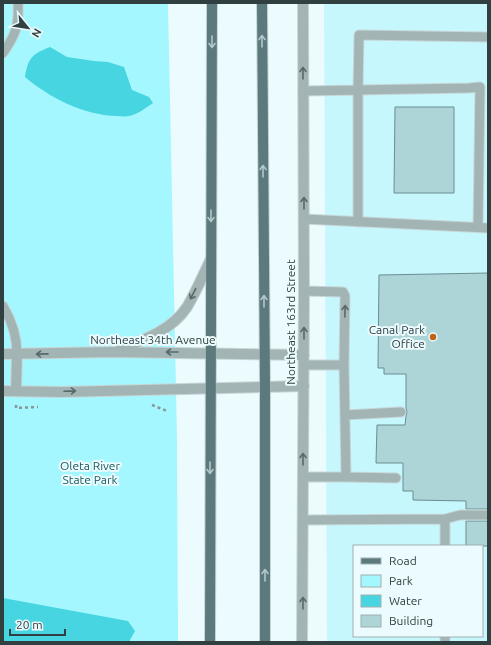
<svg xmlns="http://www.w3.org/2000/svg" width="491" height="645" viewBox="0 0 491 645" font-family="Ubuntu,sans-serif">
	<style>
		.built { fill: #c6f7fc; fill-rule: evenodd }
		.green { fill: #a4f7fe }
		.water { fill: #47d6e1 }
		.building { fill: #add4d7; stroke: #6a8e91 }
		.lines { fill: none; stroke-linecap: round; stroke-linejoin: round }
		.lane-casing { stroke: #c6d6d7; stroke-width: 11 }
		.street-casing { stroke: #c6d6d7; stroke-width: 12 }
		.primary-casing { stroke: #c6d6d7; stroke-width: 12 }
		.path { stroke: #879798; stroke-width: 2.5; stroke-dasharray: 3 3; stroke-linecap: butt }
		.lane { stroke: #a3b4b5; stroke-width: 9 }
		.street { stroke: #a3b4b5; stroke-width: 10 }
		.primary { stroke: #5c7a7d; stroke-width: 10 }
		.oneway { stroke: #b2c7ca }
		.oneway2 { stroke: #58696a }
		.poi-dot { fill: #c06317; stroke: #ecfbfd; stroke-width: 1.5 }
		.labels { text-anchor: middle; stroke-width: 4; stroke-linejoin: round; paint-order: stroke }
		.street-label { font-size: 12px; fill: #304041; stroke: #ecfbfd }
		.poi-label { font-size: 12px; fill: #304041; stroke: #ecfbfd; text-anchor: end }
		.park-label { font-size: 12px; fill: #1d585d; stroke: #ecfbfd }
	</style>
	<rect width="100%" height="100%" fill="#ecfbfd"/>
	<path class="built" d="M324,3H488V642H327ZM354,546H482V636H354Z"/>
	<path class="green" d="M3,3H168L177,438L178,642H3Z"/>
	<path class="water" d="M50,47L67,57L94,61L108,62L124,67L132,90L149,97L153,103C147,107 137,115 129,116C125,117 121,116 117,116C83,115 50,98 25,77C28,58 32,54 50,47Z
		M3,598L128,621L135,631L129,642H3Z"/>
	<path class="building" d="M395,107H454V193H394Z
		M488,273V509H466V501L413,500V491H403V463H376L377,425H405L406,416L407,412L406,408V374H384V368H378L379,275Z
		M466,521H488V546H466Z"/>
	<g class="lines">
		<defs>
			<path id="lane" d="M3,53C16,34 19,26 18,3
				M303,91L358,90L359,35L488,37
				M304,219L488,228
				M358,222V90L469,88L480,87L478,227
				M3,306C12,321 17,337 17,354
				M304,365H344L345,296L343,292L304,291
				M345,415L401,412
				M303,477H346L344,365
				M346,477L396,478
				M445,519L460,515H488
				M303,520L445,519V546
				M445,642V636"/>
			<path id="street" d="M120,349C144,340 172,330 187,307C196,292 203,275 211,259
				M3,354L113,352L304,355
				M3,391L62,392L304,386
				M16,391L17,354
				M302,642L304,291L303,3"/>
			<path id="primary" d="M262,3L265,387V642
				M210,642L212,3"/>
		</defs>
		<use href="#lane" class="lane-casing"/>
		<use href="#street" class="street-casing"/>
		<use href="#primary" class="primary-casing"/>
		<path class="path" d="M16,405V408L38,407
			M152,405L167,411"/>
		<use href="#lane" class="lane"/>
		<use href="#street" class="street"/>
		<use href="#primary" class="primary"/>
	</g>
	<defs><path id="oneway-shaft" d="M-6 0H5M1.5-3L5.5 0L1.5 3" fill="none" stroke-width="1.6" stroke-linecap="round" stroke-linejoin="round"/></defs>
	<g class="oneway">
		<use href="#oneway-shaft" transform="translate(262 41) rotate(-90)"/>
		<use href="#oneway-shaft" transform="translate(212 42) rotate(90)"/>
		<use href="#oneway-shaft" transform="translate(263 171) rotate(-90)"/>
		<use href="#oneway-shaft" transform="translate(211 216) rotate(90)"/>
		<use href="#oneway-shaft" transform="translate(264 301) rotate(-90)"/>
		<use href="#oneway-shaft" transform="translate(210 468) rotate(90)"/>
		<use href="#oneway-shaft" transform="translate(265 575) rotate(-90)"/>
	</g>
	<g class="oneway2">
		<use href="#oneway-shaft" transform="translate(303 73) rotate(-90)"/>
		<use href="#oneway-shaft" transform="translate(304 203) rotate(-90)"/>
		<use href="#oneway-shaft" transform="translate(193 294) rotate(117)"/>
		<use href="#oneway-shaft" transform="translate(345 311) rotate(-89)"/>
		<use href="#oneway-shaft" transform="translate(304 333) rotate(-90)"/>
		<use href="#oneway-shaft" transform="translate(172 352) rotate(-180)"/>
		<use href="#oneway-shaft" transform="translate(42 354) rotate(179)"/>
		<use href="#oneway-shaft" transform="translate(70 391) rotate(-2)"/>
		<use href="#oneway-shaft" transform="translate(303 459) rotate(-90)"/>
		<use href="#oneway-shaft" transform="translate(303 603) rotate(-90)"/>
	</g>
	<circle class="poi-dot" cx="433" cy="337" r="4"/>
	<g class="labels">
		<g class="street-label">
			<text transform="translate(291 322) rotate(-90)" y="4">Northeast 163rd Street</text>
			<text x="153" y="344">Northeast 34th Avenue</text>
		</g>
		<g class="poi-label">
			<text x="425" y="334">Canal Park<tspan x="425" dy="14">Office</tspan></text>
		</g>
		<g class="park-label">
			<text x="90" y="470">Oleta River<tspan x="90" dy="14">State Park</tspan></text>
		</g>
	</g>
	<rect width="491" height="645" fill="none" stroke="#304041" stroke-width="8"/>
	<rect x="353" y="545" width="130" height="92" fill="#ecfbfd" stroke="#a1b0b2"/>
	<rect x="361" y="558" width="20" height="6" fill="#5c7a7d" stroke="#a1b0b2"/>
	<text x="389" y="565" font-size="12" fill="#304041">Road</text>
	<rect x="361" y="575" width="20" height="12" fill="#a4f7fe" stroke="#a1b0b2"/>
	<text x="389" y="585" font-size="12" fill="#304041">Park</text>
	<rect x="361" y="595" width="20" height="12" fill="#47d6e1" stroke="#a1b0b2"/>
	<text x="389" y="605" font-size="12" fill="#304041">Water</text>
	<rect x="361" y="615" width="20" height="12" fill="#add4d7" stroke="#a1b0b2"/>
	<text x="389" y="625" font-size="12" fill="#304041">Building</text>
	<g transform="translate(28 28) rotate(120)" stroke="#ecfbfd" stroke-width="3" paint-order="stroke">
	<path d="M0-3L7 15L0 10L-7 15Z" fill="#304041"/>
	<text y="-6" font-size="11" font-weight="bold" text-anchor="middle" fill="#304041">N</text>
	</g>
	<path d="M10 629v6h55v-6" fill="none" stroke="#304041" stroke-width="2"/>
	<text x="16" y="629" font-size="12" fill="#304041" stroke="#ecfbfd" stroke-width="3" paint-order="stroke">20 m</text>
</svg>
